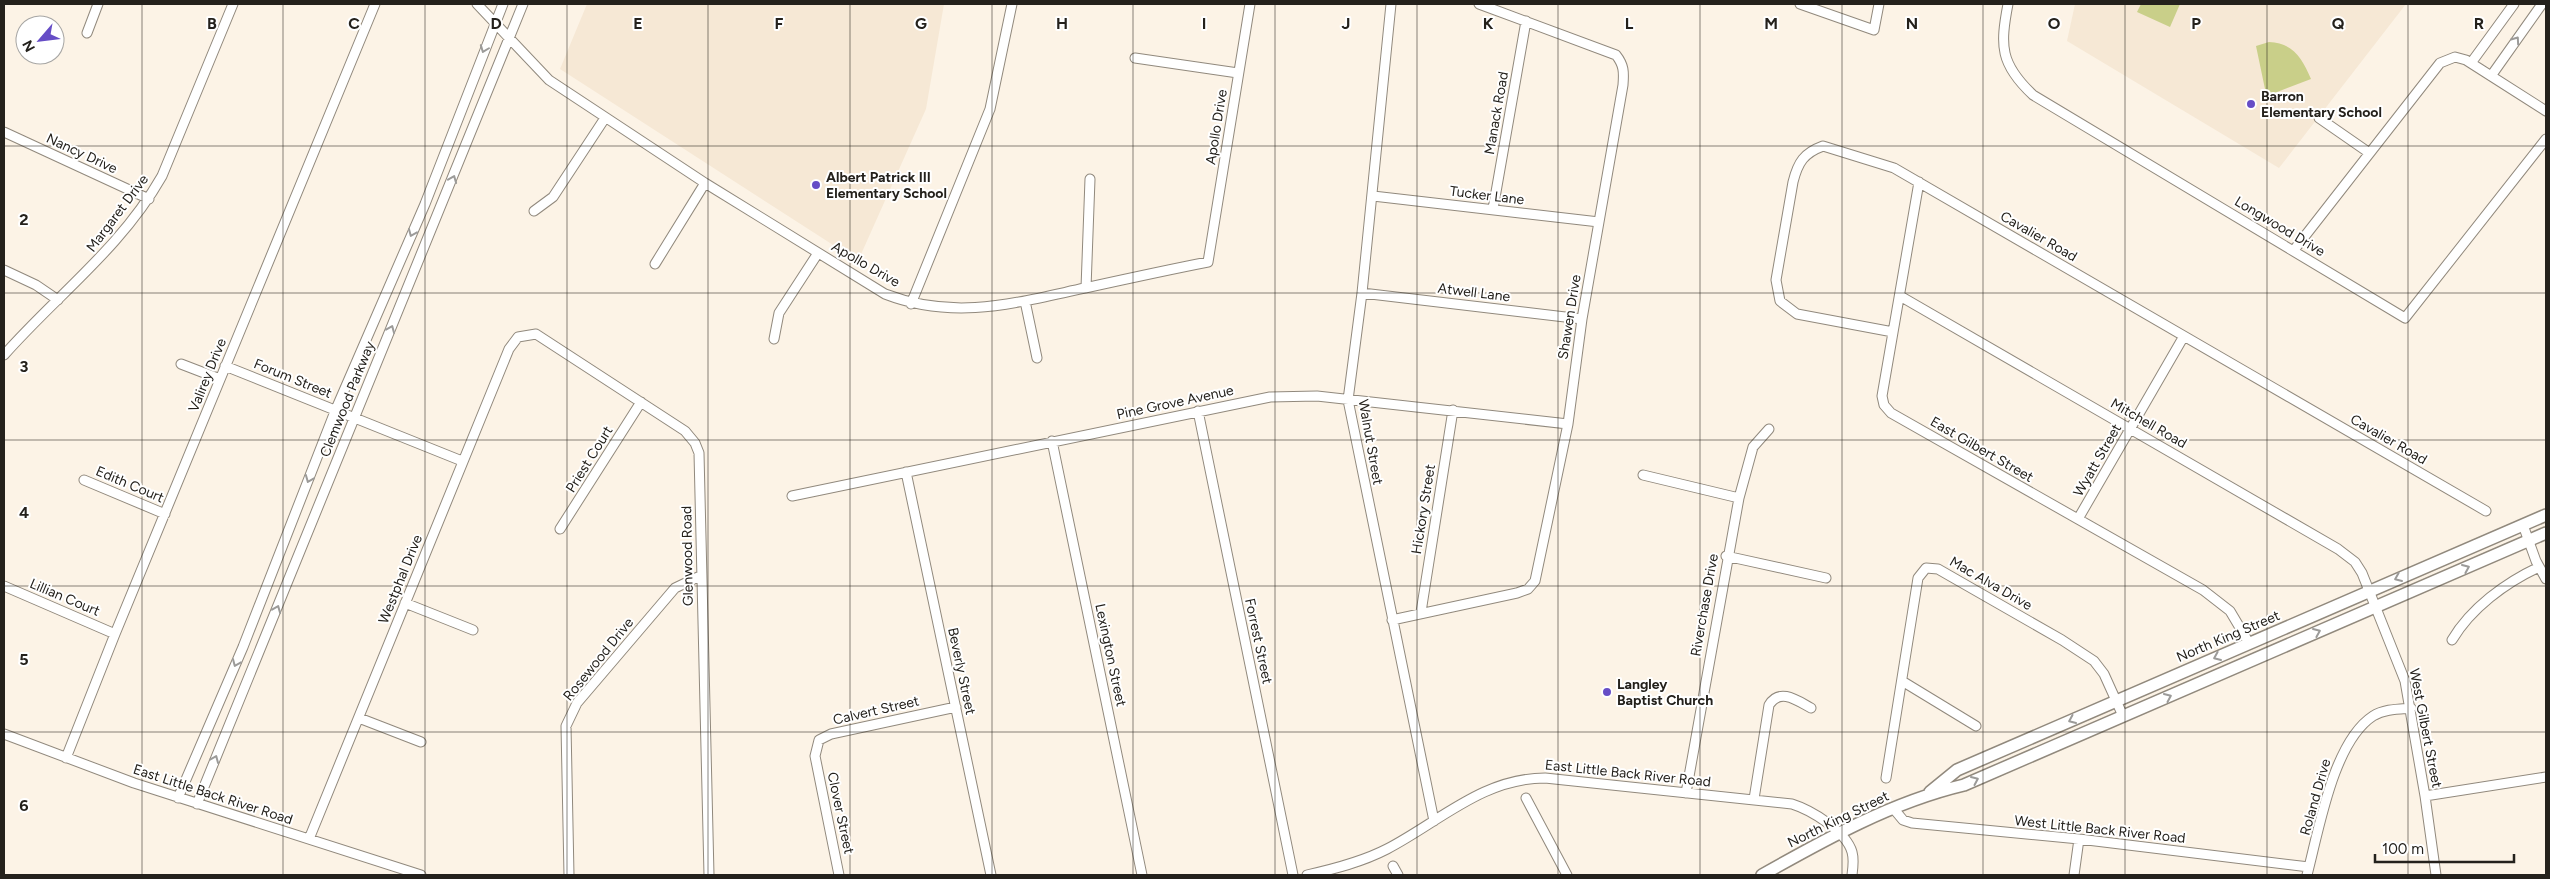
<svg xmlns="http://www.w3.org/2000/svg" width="2550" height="879" viewBox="0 0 2550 879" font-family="Figtree,sans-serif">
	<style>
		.education { fill: #f6e8d5 }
		.green { fill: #c9cf89 }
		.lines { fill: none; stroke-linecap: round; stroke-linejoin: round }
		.minor-casing { stroke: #91897d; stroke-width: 11 }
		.major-casing { stroke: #91897d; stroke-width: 14 }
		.minor { stroke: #fff; stroke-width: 9 }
		.major { stroke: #fff; stroke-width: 11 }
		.oneway { stroke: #9c9b99 }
		.grid { fill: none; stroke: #24211c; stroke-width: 1; stroke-opacity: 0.55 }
		.poi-dot { fill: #664dc6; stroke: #fff; stroke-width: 2 }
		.labels { text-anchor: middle; stroke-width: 4; stroke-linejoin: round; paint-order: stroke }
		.poi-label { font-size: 14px; font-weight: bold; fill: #24211c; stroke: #fff; text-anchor: start }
		.street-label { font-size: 14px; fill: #24211c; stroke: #fff }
		.grid-label { font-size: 16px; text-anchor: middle; font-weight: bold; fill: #24211c; stroke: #fff; stroke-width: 4; stroke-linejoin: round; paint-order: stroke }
	</style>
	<rect width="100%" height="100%" fill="#fcf3e6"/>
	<path class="education" d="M587,4H944L926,109L858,261L560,69Z
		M2075,4H2406L2279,168L2067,41Z"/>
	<path class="green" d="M2141,4H2180L2170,27L2137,12Z
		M2269,42C2293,43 2302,58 2311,79L2272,94L2265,89L2256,46Z"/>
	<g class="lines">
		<defs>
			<path id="minor" d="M477,4L549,80L705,183L885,294C955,321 1015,303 1085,288C1126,279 1167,270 1208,262L1250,4
				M1391,4L1362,293L1348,400L1434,821
				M1800,4L1874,30L1879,4
				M2008,4C2000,46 2000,64 2033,95L2405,318L2546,139
				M87,33L98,4
				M1135,58L1238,73
				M2471,63L2514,4
				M2491,76L2542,4
				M2319,118L2368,152
				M4,132L149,199
				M1919,182L1882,396L1884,405L1891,413L2203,590L2230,611L2249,643
				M1373,196L1599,222
				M1493,209L1526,21
				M534,211L553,197L605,118
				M2294,250L2440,63L2455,57L2466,60L2546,111
				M655,264L705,183
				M4,270L36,285L58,300
				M1086,288L1090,179
				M1362,293L1582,319
				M1900,296L2338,549L2355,562L2362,573L2405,681L2425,796L2436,875
				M1025,301L1037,358
				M911,304L990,109L1012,4
				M1893,332L1797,314L1780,301L1776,280L1793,182C1798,162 1804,153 1823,146L1894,168L2486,511
				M774,339L779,313L818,253
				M4,355C58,294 121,248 162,176L233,4
				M181,364L220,379
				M225,366L462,461
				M1198,411L1293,875
				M1052,441L1142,875
				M906,472L991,875
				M1643,475L1739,498
				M84,480L165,514
				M792,496L1270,397L1317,396L1568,424
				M2078,519L2184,336
				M2523,525L2536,561L2546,579
				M560,529L641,402
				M1726,556L1826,578
				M4,586L115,634
				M405,603L473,630
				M1421,612L1453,410
				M1392,620L1517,593L1528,589L1535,581L1568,424L1582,319L1623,85C1624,72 1624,65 1616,55L1479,4
				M2452,640C2471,608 2505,583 2539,567
				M1902,681L1976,726
				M359,718L421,742
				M4,734L134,783L421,875
				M66,758L115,634L375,4
				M1886,778L1918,578L1926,568L1938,569L2062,640L2094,661L2104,674L2123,716
				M1686,793L1739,498L1753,447L1769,429
				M2425,796L2546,777
				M178,798L243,647L336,409L425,204L503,4
				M1526,798L1567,875
				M1754,799L1769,705C1780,687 1798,701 1811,708
				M197,804L523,4
				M1893,808L1903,820L1912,823L2079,839L2309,867
				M309,839L509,349L518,337L536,334L685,431L695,443L699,453L709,875
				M1393,866L1398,875
				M569,875L566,726L577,703L675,588L700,576
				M839,875L815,756L819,740L831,734L956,707
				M1307,875C1334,869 1362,862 1387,849C1439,822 1483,778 1545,778L1792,804C1811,810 1846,831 1852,852C1854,859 1853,868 1852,875
				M2074,875L2079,839
				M2307,875C2319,830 2333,742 2373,716C2384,709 2399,709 2411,708"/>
			<path id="major" d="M1930,792L1957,770L2546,515
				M1762,875C1826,839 1892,802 1964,785L2546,533"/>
		</defs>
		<use href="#minor" class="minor-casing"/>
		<use href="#major" class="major-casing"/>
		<use href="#minor" class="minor"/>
		<use href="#major" class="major"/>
	</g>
	<defs><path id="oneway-chevron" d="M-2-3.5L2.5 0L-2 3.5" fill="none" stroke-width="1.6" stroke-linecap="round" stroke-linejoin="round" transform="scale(1.25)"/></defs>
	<g class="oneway">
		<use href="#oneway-chevron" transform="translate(2516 40) rotate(-55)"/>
		<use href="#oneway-chevron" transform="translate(484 49) rotate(111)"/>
		<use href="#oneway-chevron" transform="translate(453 179) rotate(-68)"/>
		<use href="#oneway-chevron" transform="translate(412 233) rotate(113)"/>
		<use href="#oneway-chevron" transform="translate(391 329) rotate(-67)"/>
		<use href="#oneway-chevron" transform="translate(309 479) rotate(112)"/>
		<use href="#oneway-chevron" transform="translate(2466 568) rotate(-23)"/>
		<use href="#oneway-chevron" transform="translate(2398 578) rotate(157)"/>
		<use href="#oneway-chevron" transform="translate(277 609) rotate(-68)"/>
		<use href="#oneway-chevron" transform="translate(2317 632) rotate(-23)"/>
		<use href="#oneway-chevron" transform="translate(2217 657) rotate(157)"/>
		<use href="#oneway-chevron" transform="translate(236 663) rotate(113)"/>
		<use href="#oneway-chevron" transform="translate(2168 697) rotate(-24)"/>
		<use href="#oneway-chevron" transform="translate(2072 720) rotate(156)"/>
		<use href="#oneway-chevron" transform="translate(215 759) rotate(-67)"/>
		<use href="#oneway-chevron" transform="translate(1975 780) rotate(-24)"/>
	</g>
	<path class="grid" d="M142,4V875M283,4V875M425,4V875M567,4V875M708,4V875M850,4V875M992,4V875M1133,4V875M1275,4V875M1417,4V875M1558,4V875M1700,4V875M1842,4V875M1983,4V875M2125,4V875M2267,4V875M2408,4V875M4,146H2546M4,293H2546M4,440H2546M4,586H2546M4,732H2546"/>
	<g class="poi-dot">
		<circle cx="2251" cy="104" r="5"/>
		<circle cx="816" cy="185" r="5"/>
		<circle cx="1607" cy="692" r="5"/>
	</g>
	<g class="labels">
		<g class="poi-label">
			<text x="2261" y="101">Barron<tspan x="2261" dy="16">Elementary School</tspan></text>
			<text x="826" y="182">Albert Patrick III<tspan x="826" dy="16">Elementary School</tspan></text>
			<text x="1617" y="689">Langley<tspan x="1617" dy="16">Baptist Church</tspan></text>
		</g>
		<g class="street-label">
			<text transform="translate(1496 113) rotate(-80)" y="5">Manack Road</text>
			<text transform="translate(1216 127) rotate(-81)" y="5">Apollo Drive</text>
			<text transform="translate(82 153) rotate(25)" y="5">Nancy Drive</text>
			<text transform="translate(1487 195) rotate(7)" y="5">Tucker Lane</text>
			<text transform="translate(117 213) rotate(-53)" y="5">Margaret Drive</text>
			<text transform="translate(2280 226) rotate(31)" y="5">Longwood Drive</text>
			<text transform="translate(2039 236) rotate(30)" y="5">Cavalier Road</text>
			<text transform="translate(866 264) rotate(30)" y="5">Apollo Drive</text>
			<text transform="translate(1474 292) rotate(7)" y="5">Atwell Lane</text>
			<text transform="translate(1569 317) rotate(-81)" y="5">Shawen Drive</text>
			<text transform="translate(207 375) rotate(-68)" y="5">Valirey Drive</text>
			<text transform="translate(293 378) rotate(22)" y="5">Forum Street</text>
			<text transform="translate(347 399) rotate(-68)" y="5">Clemwood Parkway</text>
			<text transform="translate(1175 402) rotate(-12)" y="5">Pine Grove Avenue</text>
			<text transform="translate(2149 423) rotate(30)" y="5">Mitchell Road</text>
			<text transform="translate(2389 439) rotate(30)" y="5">Cavalier Road</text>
			<text transform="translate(1371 442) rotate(80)" y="5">Walnut Street</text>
			<text transform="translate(1982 449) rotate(30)" y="5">East Gilbert Street</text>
			<text transform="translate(589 459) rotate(-58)" y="5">Priest Court</text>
			<text transform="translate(2097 460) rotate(-60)" y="5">Wyatt Street</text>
			<text transform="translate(130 484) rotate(23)" y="5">Edith Court</text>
			<text transform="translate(1423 509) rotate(-81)" y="5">Hickory Street</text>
			<text transform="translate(687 556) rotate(-91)" y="5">Glenwood Road</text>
			<text transform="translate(400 579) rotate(-68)" y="5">Westphal Drive</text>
			<text transform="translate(1991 583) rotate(30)" y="5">Mac Alva Drive</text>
			<text transform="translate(65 597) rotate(23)" y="5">Lillian Court</text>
			<text transform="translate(1704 605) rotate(-80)" y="5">Riverchase Drive</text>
			<text transform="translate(2228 636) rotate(-23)" y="5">North King Street</text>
			<text transform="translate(1259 641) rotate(78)" y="5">Forrest Street</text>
			<text transform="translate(1111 655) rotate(78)" y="5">Lexington Street</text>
			<text transform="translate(598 659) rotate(-51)" y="5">Rosewood Drive</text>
			<text transform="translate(962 671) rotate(78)" y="5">Beverly Street</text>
			<text transform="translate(876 710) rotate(-13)" y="5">Calvert Street</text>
			<text transform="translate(2426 728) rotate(79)" y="5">West Gilbert Street</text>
			<text transform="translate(1628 773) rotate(6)" y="5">East Little Back River Road</text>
			<text transform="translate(213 794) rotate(18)" y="5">East Little Back River Road</text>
			<text transform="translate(2315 797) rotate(-74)" y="5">Roland Drive</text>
			<text transform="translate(841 813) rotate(78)" y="5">Clover Street</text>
			<text transform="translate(1838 819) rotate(-26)" y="5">North King Street</text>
			<text transform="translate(2100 829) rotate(6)" y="5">West Little Back River Road</text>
		</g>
	</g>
	<g class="grid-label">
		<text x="212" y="29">B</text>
		<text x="354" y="29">C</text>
		<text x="496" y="29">D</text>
		<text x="638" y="29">E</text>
		<text x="779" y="29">F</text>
		<text x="921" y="29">G</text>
		<text x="1062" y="29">H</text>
		<text x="1204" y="29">I</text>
		<text x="1346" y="29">J</text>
		<text x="1488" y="29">K</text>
		<text x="1629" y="29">L</text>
		<text x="1771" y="29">M</text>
		<text x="1912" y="29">N</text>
		<text x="2054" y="29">O</text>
		<text x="2196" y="29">P</text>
		<text x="2338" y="29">Q</text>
		<text x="2479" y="29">R</text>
		<text x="24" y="225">2</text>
		<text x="24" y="372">3</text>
		<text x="24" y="518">4</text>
		<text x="24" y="665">5</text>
		<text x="24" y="811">6</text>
	</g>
	<rect width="2550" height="879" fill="none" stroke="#24211c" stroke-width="10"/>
	<g transform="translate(40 40) rotate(242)"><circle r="24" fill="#ffffff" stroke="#a7a6a4"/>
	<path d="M0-4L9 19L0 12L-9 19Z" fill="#664dc6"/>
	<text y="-8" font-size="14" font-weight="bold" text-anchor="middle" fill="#24211c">N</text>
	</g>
	<path d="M2375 854v8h139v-8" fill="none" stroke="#24211c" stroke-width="2.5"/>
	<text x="2382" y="854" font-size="15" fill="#24211c" stroke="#ffffff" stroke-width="4" paint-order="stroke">100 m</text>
</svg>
